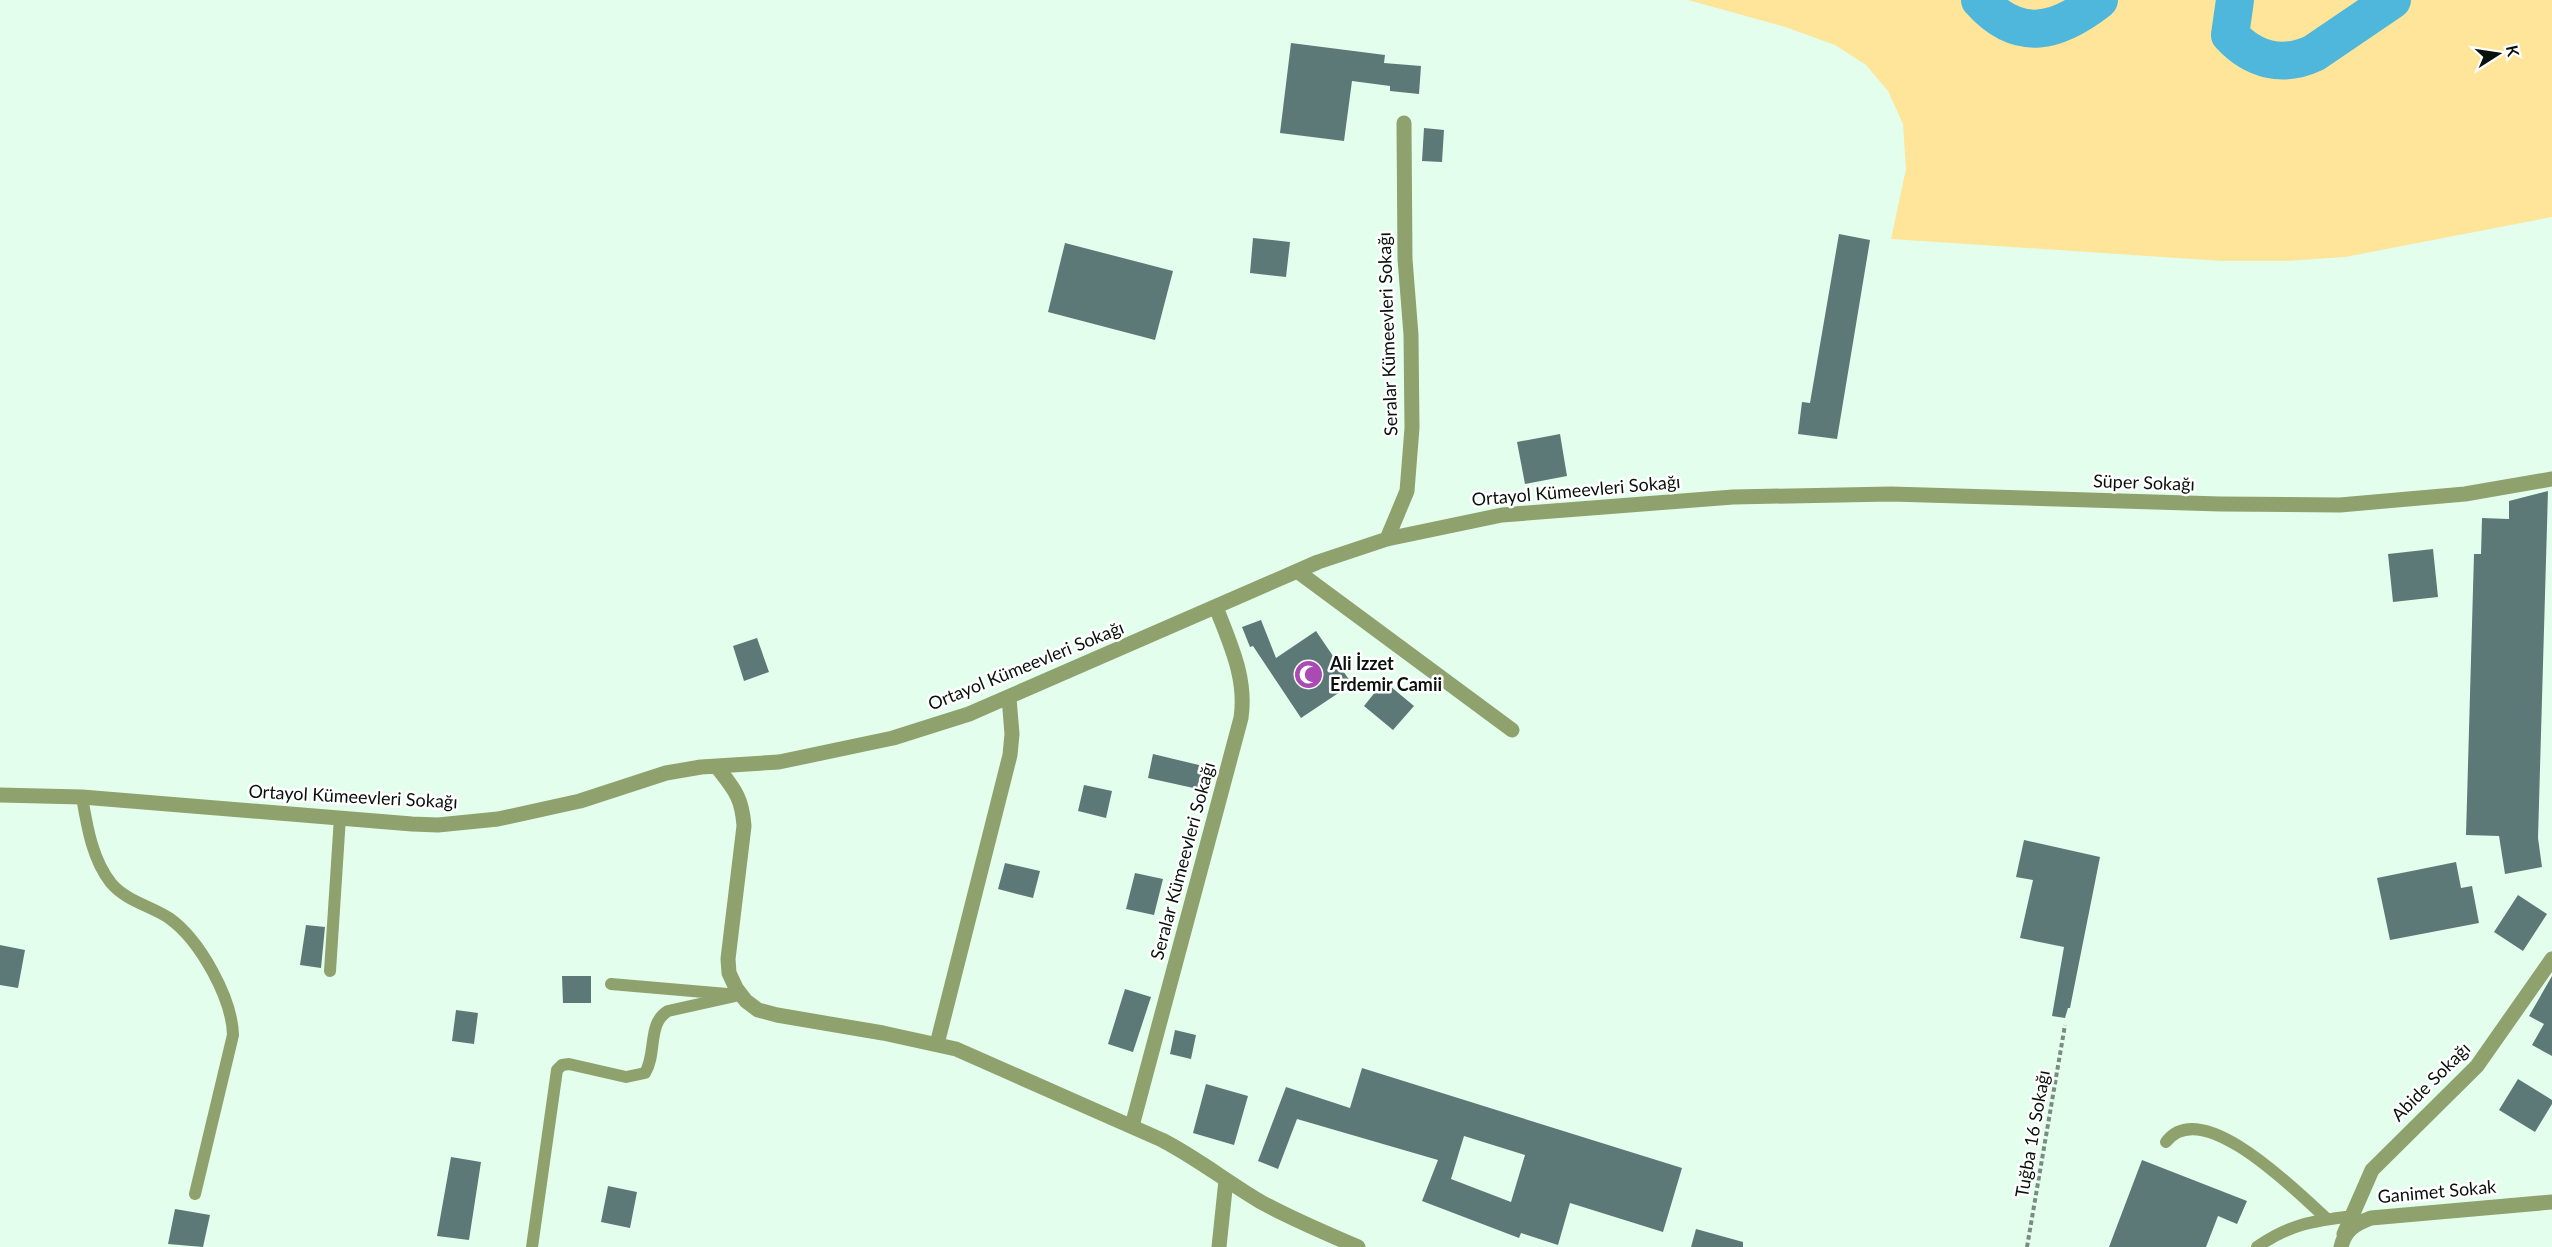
<svg xmlns="http://www.w3.org/2000/svg" width="2552" height="1247" viewBox="0 0 2552 1247" font-family="Lato,sans-serif">
	<style>
		.green { fill: #fee599 }
		.lines { fill: none; stroke-linecap: round; stroke-linejoin: round }
		.river { stroke: #4fb7db; stroke-width: 38 }
		.building { fill: #5c7978; fill-rule: evenodd }
		.path { stroke: #7a8c81; stroke-width: 4; stroke-dasharray: 4.5 3; stroke-linecap: butt }
		.service { stroke: #8fa26e; stroke-width: 12 }
		.minor { stroke: #8fa26e; stroke-width: 15 }
		.labels { text-anchor: middle; stroke-width: 5; stroke-linejoin: round; paint-order: stroke }
		.street-label { font-size: 18px; fill: #08110c; stroke: #fff }
		.poi-label { font-size: 18px; font-weight: bold; fill: #08110c; stroke: #fff; text-anchor: start }
	</style>
	<rect width="100%" height="100%" fill="#e4feee"/>
	<path class="green" d="M1688,0H2552V217L2345,257L2287,261H2222L1891,239L1906,169L1903,124L1888,91L1866,65L1835,45L1785,27Z"/>
	<g class="lines">
		<path class="river" d="M1980,0C2019,44 2058,32 2099,0
			M2235,0L2230,35C2253,60 2283,68 2314,53L2392,0"/>
	</g>
	<path class="building" d="M1291,43L1385,55L1384,63L1421,66L1419,94L1390,91V86L1352,81L1344,141L1280,133Z
		M1424,128L1444,130L1442,162L1422,161Z
		M1839,234L1870,240L1837,439L1798,434L1802,402L1810,403Z
		M1253,238L1290,242L1286,277L1250,273Z
		M1065,243L1173,271L1155,340L1048,312Z
		M1560,434L1567,476L1525,484L1517,442Z
		M2548,491L2538,838L2542,867L2505,874L2499,836L2466,835L2474,554H2481L2482,518L2509,519V501Z
		M2433,549L2438,597L2393,602L2388,554Z
		M1261,620L1276,658L1316,631L1352,684L1301,718L1253,646L1250,647L1242,627Z
		M757,638L769,672L744,681L733,646Z
		M1384,681L1414,706L1393,730L1364,706Z
		M1153,754L1203,766L1198,789L1148,778Z
		M1084,785L1112,791L1106,818L1078,811Z
		M2024,840L2100,857L2070,1008H2068L2065,1018L2052,1016L2064,947L2020,938L2033,880L2016,877Z
		M2456,862L2461,888L2472,886L2479,923L2390,940L2377,878Z
		M1005,863L1040,871L1033,898L998,889Z
		M1135,873L1163,879L1154,915L1126,909Z
		M2518,895L2547,914L2523,951L2494,932Z
		M306,925L325,927L321,968L300,965Z
		M0,945L25,950L18,988L0,985Z
		M562,976H591V1003H563Z
		M2552,976V1056L2532,1045L2544,1024L2529,1016Z
		M1125,989L1151,997L1133,1052L1108,1044Z
		M456,1010L478,1013L474,1044L452,1041Z
		M1175,1030L1196,1035L1191,1059L1170,1054Z
		M1362,1068L1682,1168L1663,1232L1570,1203L1558,1245L1521,1233L1519,1238L1422,1201L1438,1160L1297,1119L1278,1169L1258,1161L1286,1087L1350,1108ZM1464,1136L1525,1155L1511,1202L1451,1179Z
		M2518,1079L2552,1100V1104L2535,1132L2499,1110Z
		M1206,1084L1248,1096L1234,1145L1193,1133Z
		M451,1157L481,1162L469,1240L437,1236Z
		M2142,1160L2247,1201L2237,1224L2218,1216L2206,1247H2109Z
		M608,1186L637,1192L630,1228L601,1222Z
		M175,1209L210,1215L203,1247L168,1244Z
		M1696,1229L1743,1242V1247H1691Z"/>
	<g class="lines">
		<path class="path" d="M2027,1247L2065,1025"/>
		<path class="service" d="M82,797C87,826 92,859 111,883C126,901 151,906 169,918C200,940 232,998 233,1035L195,1194
			M330,971L340,817
			M611,984L727,994
			M2166,1142C2202,1094 2299,1194 2327,1219
			M532,1247L557,1070L562,1065L569,1064L626,1077L645,1073C657,1054 647,1023 668,1011L740,995
			M2257,1247C2290,1224 2313,1221 2352,1216"/>
		<path class="minor" d="M1387,539L1407,491L1412,428L1411,335L1405,259L1404,123
			M1297,571L1512,730
			M717,767C734,789 742,797 744,826L728,959L729,973L736,988L746,1001L758,1010L777,1015L883,1033L956,1049L1162,1140C1197,1158 1227,1182 1261,1202C1292,1219 1325,1233 1358,1247
			M0,795L82,797L412,824L438,825L498,819L580,801L666,773L701,767L779,762L893,738L969,714L1318,562L1387,539L1502,515L1733,497L1891,494L2220,504L2340,505L2465,494L2552,479
			M937,1044L1010,755L1012,734L1009,698
			M1132,1126L1241,718C1247,678 1230,644 1216,607
			M2344,1234L2372,1170L2477,1066L2552,959
			M1219,1247L1226,1180
			M2341,1247C2345,1230 2355,1224 2371,1218L2552,1202"/>
	</g>
	<defs>
		<symbol id="mosque-disc" viewBox="-11 -11 22 22"><circle r="9.5" fill="#aa4bb3" stroke="#fff"/><path d="M3.5-4.9A6 6 0 1 0 3.5 4.9A5 5 0 1 1 3.5-4.9Z" fill="#fff"/></symbol>
	</defs>
	<g fill-rule="evenodd">
		<use href="#mosque-disc" x="1292" y="658" width="33" height="33"/>
	</g>
	<g class="labels">
		<g class="street-label">
			<text transform="translate(1388 334) rotate(-92)" y="6">Seralar Kümeevleri Sokağı</text>
			<text transform="translate(2144 483) rotate(2)" y="6">Süper Sokağı</text>
			<text transform="translate(1576 491) rotate(-5)" y="6">Ortayol Kümeevleri Sokağı</text>
			<text transform="translate(1026 666) rotate(-22)" y="6">Ortayol Kümeevleri Sokağı</text>
			<text transform="translate(353 797) rotate(3)" y="6">Ortayol Kümeevleri Sokağı</text>
			<text transform="translate(1183 861) rotate(-75)" y="6">Seralar Kümeevleri Sokağı</text>
			<text transform="translate(2431 1082) rotate(-45)" y="6">Abide Sokağı</text>
			<text transform="translate(2033 1134) rotate(-80)" y="6">Tuğba 16 Sokağı</text>
			<text transform="translate(2437 1192) rotate(-5)" y="6">Ganimet Sokak</text>
		</g>
		<g class="poi-label">
			<text x="1330" y="670">Ali İzzet<tspan x="1330" dy="21">Erdemir Camii</tspan></text>
		</g>
	</g>
	<g transform="translate(2498 54) rotate(78)" stroke="#ffffff" stroke-width="4.5" paint-order="stroke">
	<path d="M0-4.5L10 22L0 15L-10 22Z" fill="#08110c"/>
	<text y="-9" font-size="16" font-weight="bold" text-anchor="middle" fill="#08110c">K</text>
	</g>
</svg>
